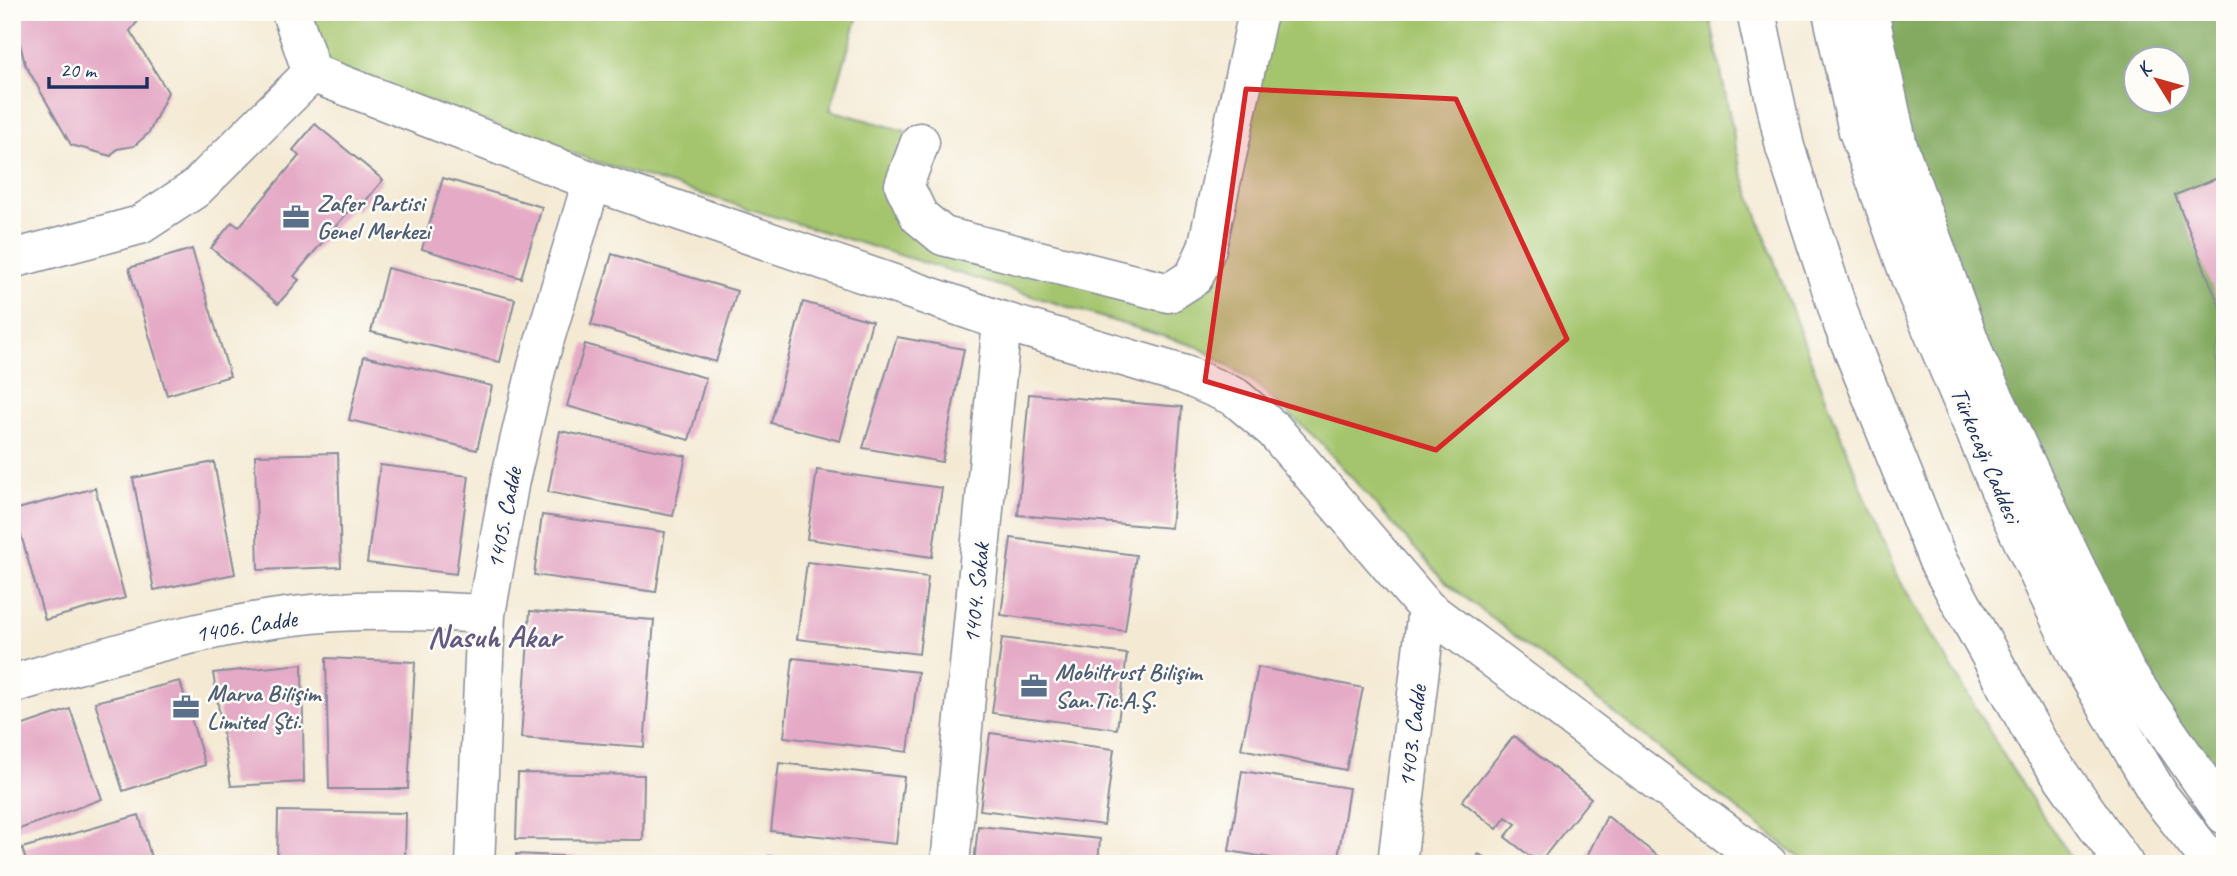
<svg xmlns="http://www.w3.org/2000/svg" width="2237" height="876" viewBox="0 0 2237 876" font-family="Caveat,sans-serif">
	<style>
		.green { fill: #a4c56d; stroke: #607a66; stroke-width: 2 }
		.forest { fill: #83aa60; stroke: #4f6c5f; stroke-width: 2; fill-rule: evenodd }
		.building { fill: #e5aac6 }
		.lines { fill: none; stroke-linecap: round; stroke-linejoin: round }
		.minor-casing { stroke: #888c99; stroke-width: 41 }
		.major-casing { stroke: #888c99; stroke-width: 41 }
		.minor { stroke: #fff; stroke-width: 38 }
		.major { stroke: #fff; stroke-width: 38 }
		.marked { fill: #d62828; fill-opacity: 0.2; stroke: #d62828; stroke-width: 5; stroke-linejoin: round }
		.labels { text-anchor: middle; stroke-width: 5; stroke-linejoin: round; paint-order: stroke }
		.service-label { font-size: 24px; font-weight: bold; fill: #4e5e75; stroke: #fdfcf7; text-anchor: start }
		.street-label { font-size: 24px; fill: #1b2f5e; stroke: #fdfcf7 }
		.district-label { font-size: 32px; font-weight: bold; fill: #625a82; stroke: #fdfcf7 }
	</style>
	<rect width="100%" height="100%" fill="#fdfcf7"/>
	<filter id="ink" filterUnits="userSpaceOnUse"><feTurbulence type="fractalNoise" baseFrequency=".0143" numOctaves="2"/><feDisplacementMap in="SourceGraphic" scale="14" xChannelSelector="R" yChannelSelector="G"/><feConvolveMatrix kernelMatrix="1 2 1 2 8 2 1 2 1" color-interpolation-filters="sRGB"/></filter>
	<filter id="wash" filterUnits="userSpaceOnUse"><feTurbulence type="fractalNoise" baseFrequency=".00686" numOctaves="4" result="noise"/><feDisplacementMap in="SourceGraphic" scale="28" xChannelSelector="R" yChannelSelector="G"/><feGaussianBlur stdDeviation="1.57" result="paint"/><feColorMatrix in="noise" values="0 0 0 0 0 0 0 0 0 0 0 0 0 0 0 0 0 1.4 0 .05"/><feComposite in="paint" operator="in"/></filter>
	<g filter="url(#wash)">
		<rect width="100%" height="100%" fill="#f4ead4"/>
		<path class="green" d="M308,12H859L830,110L919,135L904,185L944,236L1194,277L1258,12H1709L1740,167L1801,335L1896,574L2012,769L2075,864H1808L1443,580L1319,441L1254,382L1198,347L597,162L324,63Z"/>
		<path class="forest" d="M1869,12H2225V815L1977,361ZM2136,60H2178V102H2136Z"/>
		<g id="blocks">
			<path class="building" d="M12,12H140L142,16L130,31L168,92L149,133L134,146L117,149L111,156L71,145L25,64Z
				M315,124L383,180L357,211L352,207L294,276L299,280L278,304L211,248L232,222L239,227L299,156L293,150Z
				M2225,175V320L2175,195Z
				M443,178L542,207L521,278L422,249Z
				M192,249L230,376L167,395L129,268Z
				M612,254L737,291L716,362L591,325Z
				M387,268L515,299L500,362L371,332Z
				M803,302L872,321L840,441L771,423Z
				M897,337L964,349L942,462L863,448Z
				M585,344L706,378L689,440L567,406Z
				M364,356L492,386L477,450L349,420Z
				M1029,394L1182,407L1171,528L1018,515Z
				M560,431L686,456L673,516L548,492Z
				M338,453L341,567L258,570L255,455Z
				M214,462L235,574L154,590L133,478Z
				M380,465L469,476L456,574L367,563Z
				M817,470L942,488L932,557L807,539Z
				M95,488L125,598L45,620L14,510Z
				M542,515L665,532L656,592L534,575Z
				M1011,538L1136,555L1125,631L1001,615Z
				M807,562L928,577L919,654L797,639Z
				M530,611L654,620L644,747L521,738Z
				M1002,638L1127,654L1117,729L992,713Z
				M326,658L415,662L408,789H329Z
				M793,658L918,672L908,752L784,737Z
				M302,664L304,782L231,786L213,673Z
				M1258,667L1363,688L1346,770L1241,749Z
				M180,681L205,765L123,791L95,702Z
				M70,709L102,799L14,831L12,729Z
				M990,733L1114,749L1104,825L980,810Z
				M1514,736L1591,798L1539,863L1505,837L1516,824L1506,817L1497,829L1462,801Z
				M779,763L904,777L896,844L771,831Z
				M1242,771L1349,788L1337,864H1306L1229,851Z
				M518,773L644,775L643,840L516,839Z
				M278,811L406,813L405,864H277Z
				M139,815L153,864H27L22,848Z
				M1607,816L1664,861L1663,864H1583Z
				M978,826L1100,839L1098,864H974Z
				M516,854L648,860V864H516Z
				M1478,854L1499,864H1474Z
				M769,856L817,862V864H768Z"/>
		</g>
	</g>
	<g filter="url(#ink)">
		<use href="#blocks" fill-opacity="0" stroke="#888c99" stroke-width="2"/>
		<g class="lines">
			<defs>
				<path id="minor" d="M291,12L312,73
					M1869,12L1898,146L1977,361L2126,672L2225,815
					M312,73L592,181L1002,321L1185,375L1235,397L1274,430L1427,609L1768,864
					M920,142L904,185L919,216L943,236L1169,293L1194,277L1207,248L1258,12
					M12,259L140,225L195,189L312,73
					M12,684C118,653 226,619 336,612C386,609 436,611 486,614
					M475,864L486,614L510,480L537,366L592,181
					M950,864L1002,321
					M1397,864L1427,609"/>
				<path id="major" d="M1756,12L1785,147L1843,325L1938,561L2038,742L2124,864
					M1832,12L1858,131L1911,280L2010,514L2079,659L2160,797L2213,864"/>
			</defs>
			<use href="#minor" class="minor-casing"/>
			<use href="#major" class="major-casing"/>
			<use href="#minor" class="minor"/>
			<use href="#major" class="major"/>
		</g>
	</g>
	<path class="marked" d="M1246,89L1456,99L1567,339L1436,450L1205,381Z"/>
	<defs>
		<symbol id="office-bare" viewBox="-9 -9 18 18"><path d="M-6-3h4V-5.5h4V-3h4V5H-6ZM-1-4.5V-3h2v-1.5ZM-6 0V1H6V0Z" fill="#5c6f8a" stroke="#fdfcf7" stroke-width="2.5" paint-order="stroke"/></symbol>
	</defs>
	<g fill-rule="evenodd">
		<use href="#office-bare" x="277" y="198" width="38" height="38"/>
		<use href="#office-bare" x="1015" y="667" width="38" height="38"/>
		<use href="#office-bare" x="167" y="688" width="38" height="38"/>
	</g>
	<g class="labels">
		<g class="service-label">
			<text x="317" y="211">Zafer Partisi<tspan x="317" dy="28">Genel Merkezi</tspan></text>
			<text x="1055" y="680">Mobiltrust Bilişim<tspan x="1055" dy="28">San.Tic.A.Ş.</tspan></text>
			<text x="207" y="701">Marva Bilişim<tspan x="207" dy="28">Limited Şti.</tspan></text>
		</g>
		<g class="street-label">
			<text transform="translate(1986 455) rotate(67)" y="8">Türkocağı Caddesi</text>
			<text transform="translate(504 518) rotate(-79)" y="8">1405. Cadde</text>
			<text transform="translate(976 593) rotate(-84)" y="8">1404. Sokak</text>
			<text transform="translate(246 626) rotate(-9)" y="8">1406. Cadde</text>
			<text transform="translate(1412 736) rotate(-83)" y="8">1403. Cadde</text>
		</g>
		<g class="district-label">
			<text x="494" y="647">Nasuh Akar</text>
		</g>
	</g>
	<rect width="2237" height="876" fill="none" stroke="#fdfcf7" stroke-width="42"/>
	<g transform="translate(2157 80) rotate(307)"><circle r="33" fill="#fdfcf7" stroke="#a3aaba" stroke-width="2"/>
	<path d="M0-5L12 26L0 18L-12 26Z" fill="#c8321e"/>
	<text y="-10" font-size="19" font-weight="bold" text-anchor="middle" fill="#1b2f5e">K</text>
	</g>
	<path d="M49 77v10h98v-10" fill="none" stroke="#1b2f5e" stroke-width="3.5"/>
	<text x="60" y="77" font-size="21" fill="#1b2f5e" stroke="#fdfcf7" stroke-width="5" paint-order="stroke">20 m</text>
</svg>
